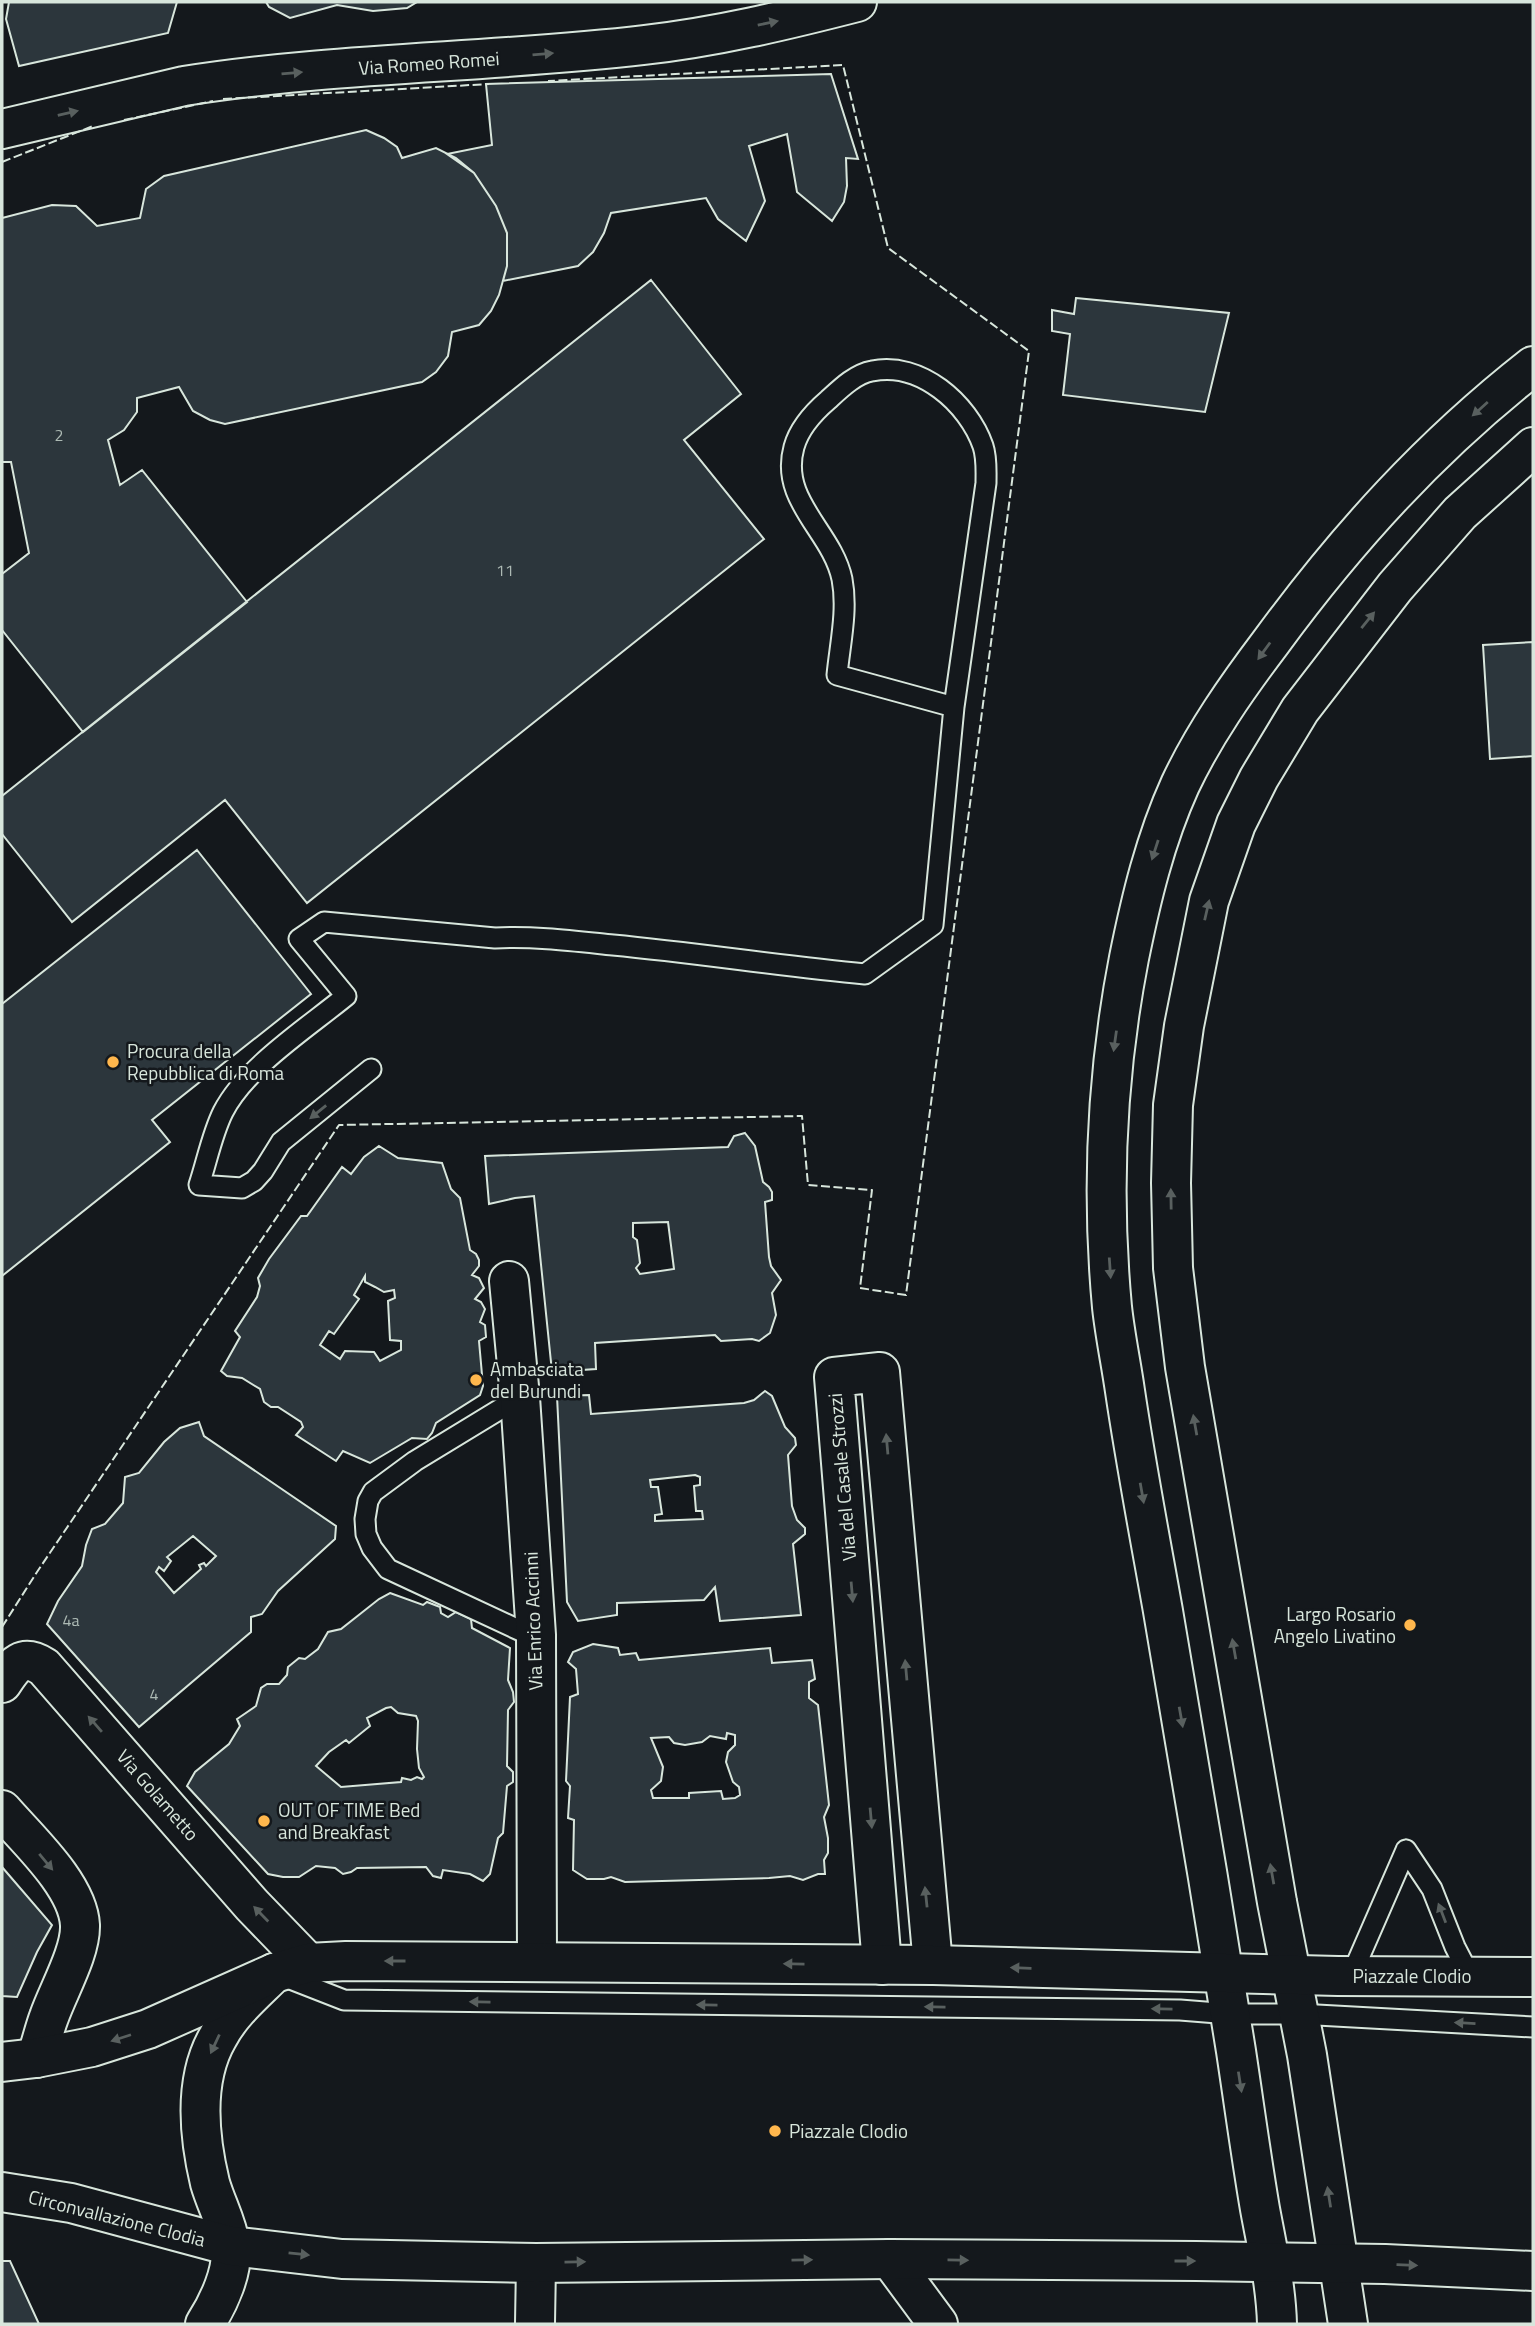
<svg xmlns="http://www.w3.org/2000/svg" width="1535" height="2326" viewBox="0 0 1535 2326" font-family="'Titillium Web',sans-serif">
	<style>
		.building { fill: #2c363c; stroke: #d8e6dc; stroke-width: 2; fill-rule: evenodd }
		.lines { fill: none; stroke-linecap: round; stroke-linejoin: round }
		.lane-casing { stroke: #d8e6dc; stroke-width: 23 }
		.street-casing { stroke: #d8e6dc; stroke-width: 42 }
		.secondary-casing { stroke: #d8e6dc; stroke-width: 42 }
		.primary-casing { stroke: #d8e6dc; stroke-width: 42 }
		.lane { stroke: #14181c; stroke-width: 19 }
		.street { stroke: #14181c; stroke-width: 38 }
		.secondary { stroke: #14181c; stroke-width: 38 }
		.primary { stroke: #14181c; stroke-width: 38 }
		.fence { stroke: #d8e6dc; stroke-width: 2; stroke-dasharray: 9 3.5; stroke-linecap: butt }
		.oneway { fill: #59605f }
		.poi-dot { fill: #ffb74d; stroke: #14181c; stroke-width: 2.5 }
		.labels { text-anchor: middle; stroke-width: 5; stroke-linejoin: round; paint-order: stroke }
		.number-label { font-size: 16px; fill: #adbab4 }
		.street-label { font-size: 19px; fill: #d8e6dc; stroke: #14181c }
		.poi-label { font-size: 19px; fill: #d8e6dc; stroke: #14181c; text-anchor: start }
	</style>
	<rect width="100%" height="100%" fill="#14181c"/>
	<path class="building" d="M9,2H177L168,33L19,66L6,19Z
		M266,2H417L407,8L373,11L337,5L290,18L269,7Z
		M831,74L858,159L846,158L847,186L844,202L832,221L797,192L787,134L749,146L765,201L746,241L718,219L706,198L611,213L604,233L593,252L578,266L503,281L507,266V233L496,206L474,173L447,154L492,145L486,84Z
		M366,130L384,138L397,147L402,158L436,148L456,158L474,173L496,206L507,233V266L499,295L491,311L479,325L452,332L448,356L436,372L422,382L225,424L210,420L193,411L179,387L137,398V412L124,430L108,440L120,485L142,470L247,602L83,732L2,630V574L29,553L11,462H2V218L52,205L76,206L97,226L140,218L146,189L164,176Z
		M651,280L741,394L684,440L764,539L307,903L225,800L72,922L2,834V796Z
		M1076,298L1229,313L1205,412L1063,395L1070,334L1052,331V310L1074,314Z
		M1533,642V756L1490,759L1483,645Z
		M197,850L311,994L152,1120L170,1142L2,1276V1004Z
		M745,1133L755,1146L763,1182L769,1187L772,1192V1200L765,1202L769,1257L771,1266L781,1280L772,1293L776,1315L770,1333L759,1341L752,1339L721,1341L715,1335L595,1343L596,1369L552,1372L534,1196L515,1198L489,1204L485,1156L728,1147L734,1136ZM668,1222L674,1269L640,1274L636,1268L640,1263L637,1240L633,1237V1223Z
		M379,1146L398,1158L442,1163L451,1189L460,1198L470,1250L476,1254L479,1260V1266L472,1275L479,1278L484,1288L475,1299L481,1302L485,1309L480,1322L485,1325L486,1337L479,1341L483,1386L480,1395L436,1423L432,1433L427,1439L412,1438L370,1463L343,1451L336,1461L296,1435L303,1427L301,1422L278,1407H271L264,1402L260,1389L242,1378L227,1376L221,1371L240,1337L235,1331L257,1297L260,1286L258,1278L269,1259L301,1216H307L342,1167L351,1174L364,1157ZM365,1276V1282L375,1287L384,1292L394,1290L395,1298L388,1301L390,1340L401,1341V1350L380,1361L374,1352L345,1351L340,1359L320,1345L329,1331L334,1334L359,1299L354,1295Z
		M765,1391L772,1396L785,1427L795,1438L796,1445L788,1455L792,1506L797,1520L805,1528V1534L793,1544L801,1615L720,1621L715,1587L704,1600L617,1603V1615L578,1621L567,1602L557,1396L589,1395L591,1414L744,1403L754,1400ZM695,1475L700,1477V1485L694,1486L696,1511H702L703,1519L655,1521V1515L662,1514L658,1487H651L650,1480Z
		M199,1422L204,1436L336,1526L335,1539L278,1591L262,1614L251,1617V1632L139,1727L47,1624L58,1601L82,1566L86,1545L92,1529L105,1524L123,1503L125,1477L139,1473L164,1442L180,1428ZM193,1536L216,1556L206,1566L204,1563L199,1565L201,1569L174,1593L156,1572L159,1567L164,1571L171,1561L167,1557Z
		M390,1593L423,1605L427,1602L440,1607L441,1613L448,1617L456,1612L471,1619L472,1628L510,1648L508,1680L513,1692L514,1702L508,1710L507,1766L513,1772V1782L507,1786L503,1833L498,1838L490,1874L483,1881L470,1874L443,1870L441,1878L433,1876L426,1867L357,1868L351,1872L343,1874L335,1868L316,1866L299,1877H283L268,1874L187,1786L195,1772L229,1744L240,1726L237,1719L256,1706L261,1688L267,1684H279L287,1675L288,1667L299,1658L305,1659L318,1649L328,1632L341,1629L379,1599ZM391,1707L398,1713L416,1716L418,1721L417,1749L419,1768L424,1777L422,1779L417,1777L411,1780L402,1778L401,1782L341,1787L316,1766L329,1752L346,1740L349,1743L370,1726L367,1718L386,1708Z
		M593,1644L618,1648L620,1655L636,1653L639,1660L770,1648L772,1663L812,1660L815,1679L809,1682V1698L818,1705L829,1805L824,1817L828,1838V1853L824,1860L825,1874H818L803,1880L790,1876L769,1878L625,1882L611,1877L604,1879H587L573,1870L574,1820L568,1818L570,1786L566,1781L570,1697L578,1694L576,1669L568,1662L573,1652ZM727,1733L735,1735V1745L728,1752L726,1762L733,1782L739,1787L740,1795L735,1798L723,1799L721,1791L689,1793V1798H653L651,1790L661,1781L663,1767L651,1738L669,1737L674,1743L685,1745L702,1742L710,1736L726,1739Z
		M2,1867L52,1925L37,1952L17,1997L2,1996Z
		M2,2261H10L39,2324H2Z"/>
	<g class="lines">
		<defs>
			<path id="lane" d="M371,1069L281,1142L263,1171L254,1181L242,1188L199,1185C207,1161 212,1134 223,1112C246,1067 307,1028 346,996L299,939L324,922L495,938C535,936 574,941 613,945C697,953 781,966 865,974L933,925L954,707L986,483C986,470 987,458 983,446C968,403 920,361 872,371C855,374 840,389 828,400C814,412 799,429 794,447C779,501 832,531 842,579C848,610 840,644 837,675L954,707
				M520,1397L415,1461L373,1492L368,1501L365,1519L366,1534L372,1548L388,1569L521,1631L536,1635
				M1406,1850L1432,1889L1455,1947L1470,1976
				M280,1975L344,2000L1180,2010L1230,2014H1299L1533,2027
				M1351,1976L1406,1850"/>
			<path id="street" d="M2,129L184,86C336,62 491,63 644,45C716,37 787,20 857,2
				M509,1281L520,1397L536,1635L537,1962
				M2,1683C14,1665 22,1653 44,1667L252,1905L308,1963
				M2,1810C27,1839 78,1885 80,1925C81,1952 58,1991 49,2017C44,2030 41,2045 36,2058
				M882,1965L834,1377L880,1372L933,1965
				M535,2324L536,2263"/>
			<path id="secondary" d="M890,2259L938,2324
				M205,2324C218,2304 235,2269 230,2244C227,2223 216,2204 210,2183C199,2137 193,2080 218,2037C231,2012 254,1993 274,1973
				M1277,2324C1276,2285 1267,2247 1260,2209C1251,2156 1244,2104 1236,2051C1213,1904 1188,1758 1163,1611C1150,1538 1136,1465 1125,1391C1121,1363 1115,1335 1112,1307C1101,1188 1106,1076 1129,958C1141,899 1155,840 1180,785C1204,734 1237,687 1271,642C1348,537 1431,446 1533,366
				M1348,2324L1307,2055L1277,1902L1185,1367L1173,1268L1171,1183L1173,1105L1184,1026L1209,901L1236,824L1259,778L1300,710L1395,587L1460,513L1533,447"/>
			<path id="primary" d="M2,2062L36,2058L92,2047L148,2029L274,1973L308,1963L346,1961L933,1965L1338,1976L1533,1977
				M2,2192L71,2203L231,2246L342,2259L536,2263L890,2259L1196,2261L1385,2264L1533,2271"/>
		</defs>
		<use href="#lane" class="lane-casing"/>
		<use href="#street" class="street-casing"/>
		<use href="#secondary" class="secondary-casing"/>
		<use href="#primary" class="primary-casing"/>
		<use href="#lane" class="lane"/>
		<use href="#street" class="street"/>
		<use href="#secondary" class="secondary"/>
		<use href="#primary" class="primary"/>
		<path class="fence" d="M223,99L489,84
			M124,120L213,101
			M2,162L93,126
			M2,1627L37,1572L339,1125L802,1116L808,1185L872,1190L860,1288L906,1295L1029,351L888,248L843,65L548,81"/>
	</g>
	<defs><path id="oneway-solid" d="M-6-.8H1V-3.2L6.5 0L1 3.2V.8H-6Z" transform="scale(1.75)"/></defs>
	<g class="oneway">
		<use href="#oneway-solid" transform="translate(768 23) rotate(-12)"/>
		<use href="#oneway-solid" transform="translate(543 54) rotate(-5)"/>
		<use href="#oneway-solid" transform="translate(292 73) rotate(-5)"/>
		<use href="#oneway-solid" transform="translate(68 113) rotate(-13)"/>
		<use href="#oneway-solid" transform="translate(1480 409) rotate(138)"/>
		<use href="#oneway-solid" transform="translate(1368 620) rotate(-51)"/>
		<use href="#oneway-solid" transform="translate(1264 651) rotate(126)"/>
		<use href="#oneway-solid" transform="translate(1155 850) rotate(108)"/>
		<use href="#oneway-solid" transform="translate(1207 910) rotate(-77)"/>
		<use href="#oneway-solid" transform="translate(1115 1041) rotate(98)"/>
		<use href="#oneway-solid" transform="translate(318 1112) rotate(141)"/>
		<use href="#oneway-solid" transform="translate(1171 1199) rotate(-91)"/>
		<use href="#oneway-solid" transform="translate(1110 1268) rotate(86)"/>
		<use href="#oneway-solid" transform="translate(1195 1425) rotate(-100)"/>
		<use href="#oneway-solid" transform="translate(887 1444) rotate(-95)"/>
		<use href="#oneway-solid" transform="translate(1142 1493) rotate(80)"/>
		<use href="#oneway-solid" transform="translate(852 1592) rotate(85)"/>
		<use href="#oneway-solid" transform="translate(1234 1649) rotate(-100)"/>
		<use href="#oneway-solid" transform="translate(906 1670) rotate(-95)"/>
		<use href="#oneway-solid" transform="translate(1181 1717) rotate(80)"/>
		<use href="#oneway-solid" transform="translate(95 1724) rotate(-131)"/>
		<use href="#oneway-solid" transform="translate(871 1818) rotate(85)"/>
		<use href="#oneway-solid" transform="translate(46 1862) rotate(50)"/>
		<use href="#oneway-solid" transform="translate(1272 1874) rotate(-100)"/>
		<use href="#oneway-solid" transform="translate(926 1897) rotate(-96)"/>
		<use href="#oneway-solid" transform="translate(1442 1913) rotate(-111)"/>
		<use href="#oneway-solid" transform="translate(261 1914) rotate(-134)"/>
		<use href="#oneway-solid" transform="translate(395 1961) rotate(-180)"/>
		<use href="#oneway-solid" transform="translate(794 1964) rotate(-179)"/>
		<use href="#oneway-solid" transform="translate(1021 1968) rotate(-178)"/>
		<use href="#oneway-solid" transform="translate(480 2002) rotate(-179)"/>
		<use href="#oneway-solid" transform="translate(707 2005) rotate(-179)"/>
		<use href="#oneway-solid" transform="translate(935 2007) rotate(-179)"/>
		<use href="#oneway-solid" transform="translate(1162 2009) rotate(-179)"/>
		<use href="#oneway-solid" transform="translate(1465 2023) rotate(-177)"/>
		<use href="#oneway-solid" transform="translate(121 2038) rotate(162)"/>
		<use href="#oneway-solid" transform="translate(215 2044) rotate(115)"/>
		<use href="#oneway-solid" transform="translate(1240 2082) rotate(81)"/>
		<use href="#oneway-solid" transform="translate(1329 2197) rotate(-99)"/>
		<use href="#oneway-solid" transform="translate(299 2254) rotate(6)"/>
		<use href="#oneway-solid" transform="translate(802 2260) rotate(-1)"/>
		<use href="#oneway-solid" transform="translate(958 2260) rotate(1)"/>
		<use href="#oneway-solid" transform="translate(1185 2261)"/>
		<use href="#oneway-solid" transform="translate(575 2262) rotate(-1)"/>
		<use href="#oneway-solid" transform="translate(1407 2265) rotate(2)"/>
	</g>
	<g class="poi-dot">
		<circle cx="113" cy="1062" r="7"/>
		<circle cx="476" cy="1380" r="7"/>
		<circle cx="1410" cy="1625" r="7"/>
		<circle cx="264" cy="1821" r="7"/>
		<circle cx="775" cy="2131" r="7"/>
	</g>
	<g class="labels">
		<g class="number-label">
			<text x="59" y="441">2</text>
			<text x="505" y="576">11</text>
			<text x="71" y="1626">4a</text>
			<text x="154" y="1700">4</text>
		</g>
		<g class="street-label">
			<text transform="translate(429 63) rotate(-4)" y="7">Via Romeo Romei</text>
			<text transform="translate(842 1477) rotate(-95)" y="7">Via del Casale Strozzi</text>
			<text transform="translate(533 1621) rotate(-92)" y="7">Via Enrico Accinni</text>
			<text transform="translate(158 1795) rotate(49)" y="7">Via Golametto</text>
			<text x="1412" y="1983">Piazzale Clodio</text>
			<text transform="translate(117 2218) rotate(14)" y="7">Circonvallazione Clodia</text>
		</g>
		<g class="poi-label">
			<text x="127" y="1058">Procura della<tspan x="127" dy="22">Repubblica di Roma</tspan></text>
			<text x="490" y="1376">Ambasciata<tspan x="490" dy="22">del Burundi</tspan></text>
			<text x="1396" y="1621" text-anchor="end">Largo Rosario<tspan x="1396" dy="22">Angelo Livatino</tspan></text>
			<text x="278" y="1817">OUT OF TIME Bed<tspan x="278" dy="22">and Breakfast</tspan></text>
			<text x="789" y="2138">Piazzale Clodio</text>
		</g>
	</g>
	<rect width="1535" height="2326" fill="none" stroke="#d8e6dc" stroke-width="7"/>
</svg>
